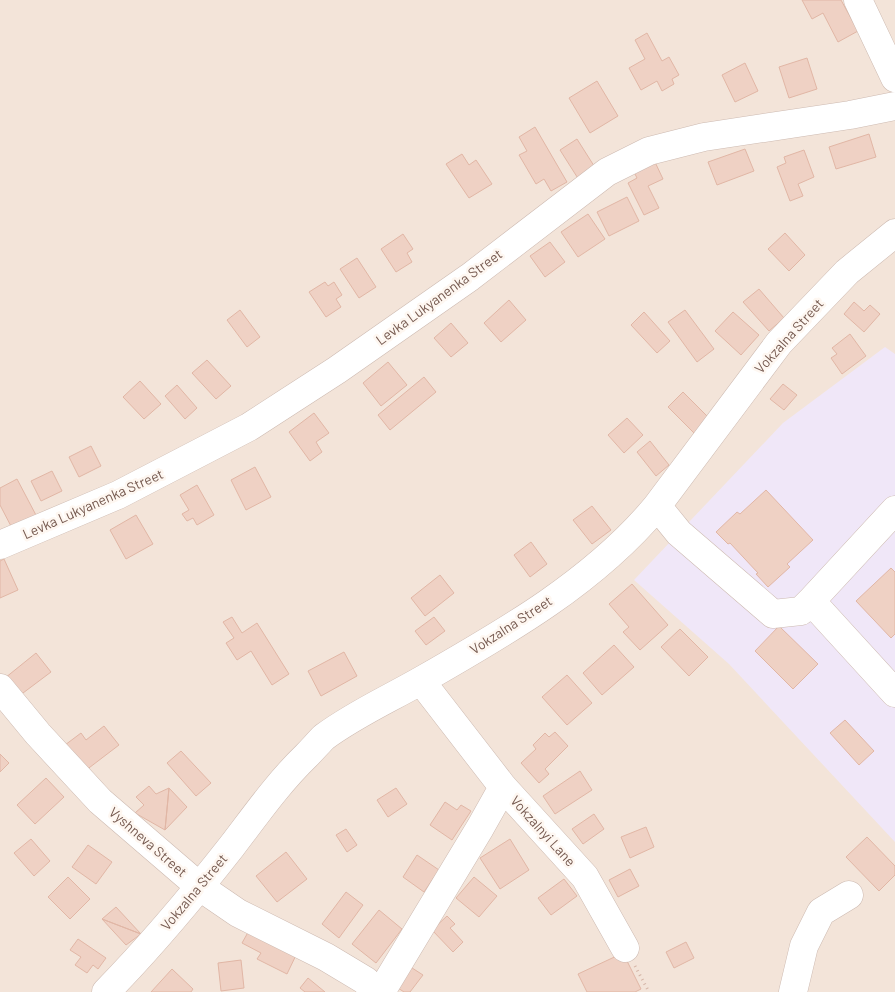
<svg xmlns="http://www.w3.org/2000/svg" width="895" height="992" viewBox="0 0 895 992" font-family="Barlow,sans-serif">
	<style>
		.residential { fill: #f3e4d9 }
		.education { fill: #f0e7f8 }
		.building { fill: #efd1c4; stroke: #e1b6a5 }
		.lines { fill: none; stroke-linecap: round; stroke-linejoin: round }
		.minor-casing { stroke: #cdbab1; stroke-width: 29 }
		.path { stroke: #d4b4a6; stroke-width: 3; stroke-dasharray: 1 4; stroke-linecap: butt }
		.minor { stroke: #fff; stroke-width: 28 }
		.labels { text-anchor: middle; stroke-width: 5; stroke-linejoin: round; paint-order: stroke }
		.street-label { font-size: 14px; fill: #75594f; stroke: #fef7f1 }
	</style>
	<rect width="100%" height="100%" fill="#fbf3ea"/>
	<path class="residential" d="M0,0H895V992H0Z"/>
	<path class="education" d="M885,347L895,354V842L729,664L634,580L783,423Z"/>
	<path class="building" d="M802,0H841L858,31L838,42L823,13L812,19Z
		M647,33L662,61L669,57L679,75L672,79L674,84L662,91L657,81L641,90L629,68L645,59L635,40Z
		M807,58L817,89L789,98L779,67Z
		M745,63L758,91L735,102L722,75Z
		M597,81L618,116L590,133L569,98Z
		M535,127L567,182L551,191L544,179L536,184L519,155L527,151L519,137Z
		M869,134L876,157L836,169L829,147Z
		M577,139L596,169L579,180L560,150Z
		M745,149L754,171L717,185L708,162Z
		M804,150L814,177L798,184L803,196L790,201L777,167L786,163L784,157Z
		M462,154L469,165L476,160L492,184L469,198L446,164Z
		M654,160L663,179L648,186L659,208L644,215L628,183L637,178L633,170Z
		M627,197L639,221L609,236L597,212Z
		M588,214L605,239L578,257L561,232Z
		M785,233L805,255L789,271L768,249Z
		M403,234L413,249L407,253L412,262L396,272L381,249Z
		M550,242L565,262L545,277L530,256Z
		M357,258L376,287L359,298L340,269Z
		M325,282L328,286L334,282L342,295L336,299L341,307L326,317L309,292Z
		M759,289L784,318L769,331L743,302Z
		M509,300L526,320L501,342L484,323Z
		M854,302L864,311L870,305L880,314L864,332L844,314Z
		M240,310L260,337L247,347L227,320Z
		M685,310L714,349L697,362L668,322Z
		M644,312L670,341L657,353L631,325Z
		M733,312L759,335L741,355L715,331Z
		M451,323L468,343L451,357L434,338Z
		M850,334L866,356L842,374L831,358L837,354L832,348Z
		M207,360L231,386L216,399L192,373Z
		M388,362L407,385L381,406L363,383Z
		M424,377L436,392L390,430L378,415Z
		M140,381L161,404L144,419L123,397Z
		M783,384L797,395L784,410L770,399Z
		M177,385L197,408L185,419L165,396Z
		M683,392L710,419L695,434L668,407Z
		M314,413L329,433L316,442L322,452L310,461L289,432Z
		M627,418L643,435L624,453L608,435Z
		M650,441L669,465L656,476L637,452Z
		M91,446L101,466L79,477L69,457Z
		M255,467L271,497L246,510L231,480Z
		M52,471L62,491L41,501L31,481Z
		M17,479L37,517L13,530L0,505V488Z
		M197,485L214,515L197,525L193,518L187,521L182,514L189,510L180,495Z
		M766,490L813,540L787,564L790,567L768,587L756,574L758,573L730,543L728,544L716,532L737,512L740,514Z
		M592,506L611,530L592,544L573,520Z
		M136,515L153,544L126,559L110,530Z
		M531,542L547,564L530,577L514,555Z
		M4,559L18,590L0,598V561Z
		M891,568L895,572V634L891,638L856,601Z
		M440,575L454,593L425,616L411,598Z
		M632,584L668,625L640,650L623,632L629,627L609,604Z
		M232,617L242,633L257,623L289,674L272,685L251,651L237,660L226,643L234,638L223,622Z
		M434,617L445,631L426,645L415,631Z
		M779,626L818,664L793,689L755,651Z
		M680,629L708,657L689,676L661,647Z
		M614,645L634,667L602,695L583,673Z
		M344,652L357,676L321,696L308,671Z
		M36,653L51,672L19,696L5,678Z
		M567,675L592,703L567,725L542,697Z
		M845,720L874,751L859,765L830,733Z
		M104,726L119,745L81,774L61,748L81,733L86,740Z
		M555,732L568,746L545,769L549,774L539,783L521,763L536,749L533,745L545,733L549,737Z
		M181,751L211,783L196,796L167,763Z
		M0,754L9,763L0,772Z
		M580,771L592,790L555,814L543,796Z
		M46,778L64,797L35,824L17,805Z
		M149,786L156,794L169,788L165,830L135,813L144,805L136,797Z
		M169,788L187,807L165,830Z
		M396,788L407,804L388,817L377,800Z
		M445,802L457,810L461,805L471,811L452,840L430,825Z
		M594,814L604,829L583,844L572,829Z
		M646,827L654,847L630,858L621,837Z
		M346,829L357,845L347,852L336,835Z
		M867,837L895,866V875L879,891L846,857Z
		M31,839L50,861L34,876L14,853Z
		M510,839L529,870L500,889L480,858Z
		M88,845L112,862L96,884L72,867Z
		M286,852L307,879L277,902L256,876Z
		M417,855L439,870L424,892L403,877Z
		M630,869L639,886L618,897L609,880Z
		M68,877L90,899L70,919L48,897Z
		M474,877L497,896L479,917L456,898Z
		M564,879L577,896L551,915L538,898Z
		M346,892L363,905L339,938L322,924Z
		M116,907L141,934L102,919Z
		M379,910L402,929L376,963L352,944Z
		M447,916L455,924L450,928L463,942L453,952L432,930Z
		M102,919L141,934L126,945Z
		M251,927L298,951L287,974L257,959L261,953L242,943Z
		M78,939L106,958L98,969L93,965L87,973L75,965L81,957L70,950Z
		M686,942L694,958L674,968L666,952Z
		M623,953L641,989L635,992H587L578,974Z
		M241,960L244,988L221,991L218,963Z
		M409,966L423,975L410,992H404L395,986Z
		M172,969L193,989L191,992H151Z
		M308,978L325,992H305L300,988Z"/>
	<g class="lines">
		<defs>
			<path id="minor" d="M858,0L895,78
				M657,506L679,533L773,614L801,611L811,601L895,693
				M0,545L118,495L249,427L337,370L470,277L607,172L649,151L704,137L850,115L895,106
				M811,601L895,510
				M421,681L503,787L585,877L625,948
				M0,688L38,734L100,801L200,887L238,913L326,957L366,981L373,992
				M106,992C151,946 192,897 232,846C255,816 278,783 306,756C312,750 318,743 324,737C355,714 389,699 422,680C506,632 595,581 657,506L779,343L847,272L895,233
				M381,992L480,828L503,787
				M793,992L804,946L821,912L849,895"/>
		</defs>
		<use href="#minor" class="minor-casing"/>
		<path class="path" d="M635,966L649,992"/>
		<use href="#minor" class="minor"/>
	</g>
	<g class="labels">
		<g class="street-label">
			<text transform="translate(439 297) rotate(-36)" y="5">Levka Lukyanenka Street</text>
			<text transform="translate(789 336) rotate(-48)" y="5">Vokzalna Street</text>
			<text transform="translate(93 504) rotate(-24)" y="5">Levka Lukyanenka Street</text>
			<text transform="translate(511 625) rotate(-33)" y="5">Vokzalna Street</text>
			<text transform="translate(543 831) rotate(48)" y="5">Vokzalnyi Lane</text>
			<text transform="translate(148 842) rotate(41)" y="5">Vyshneva Street</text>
			<text transform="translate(194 892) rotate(-50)" y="5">Vokzalna Street</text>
		</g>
	</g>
</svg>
